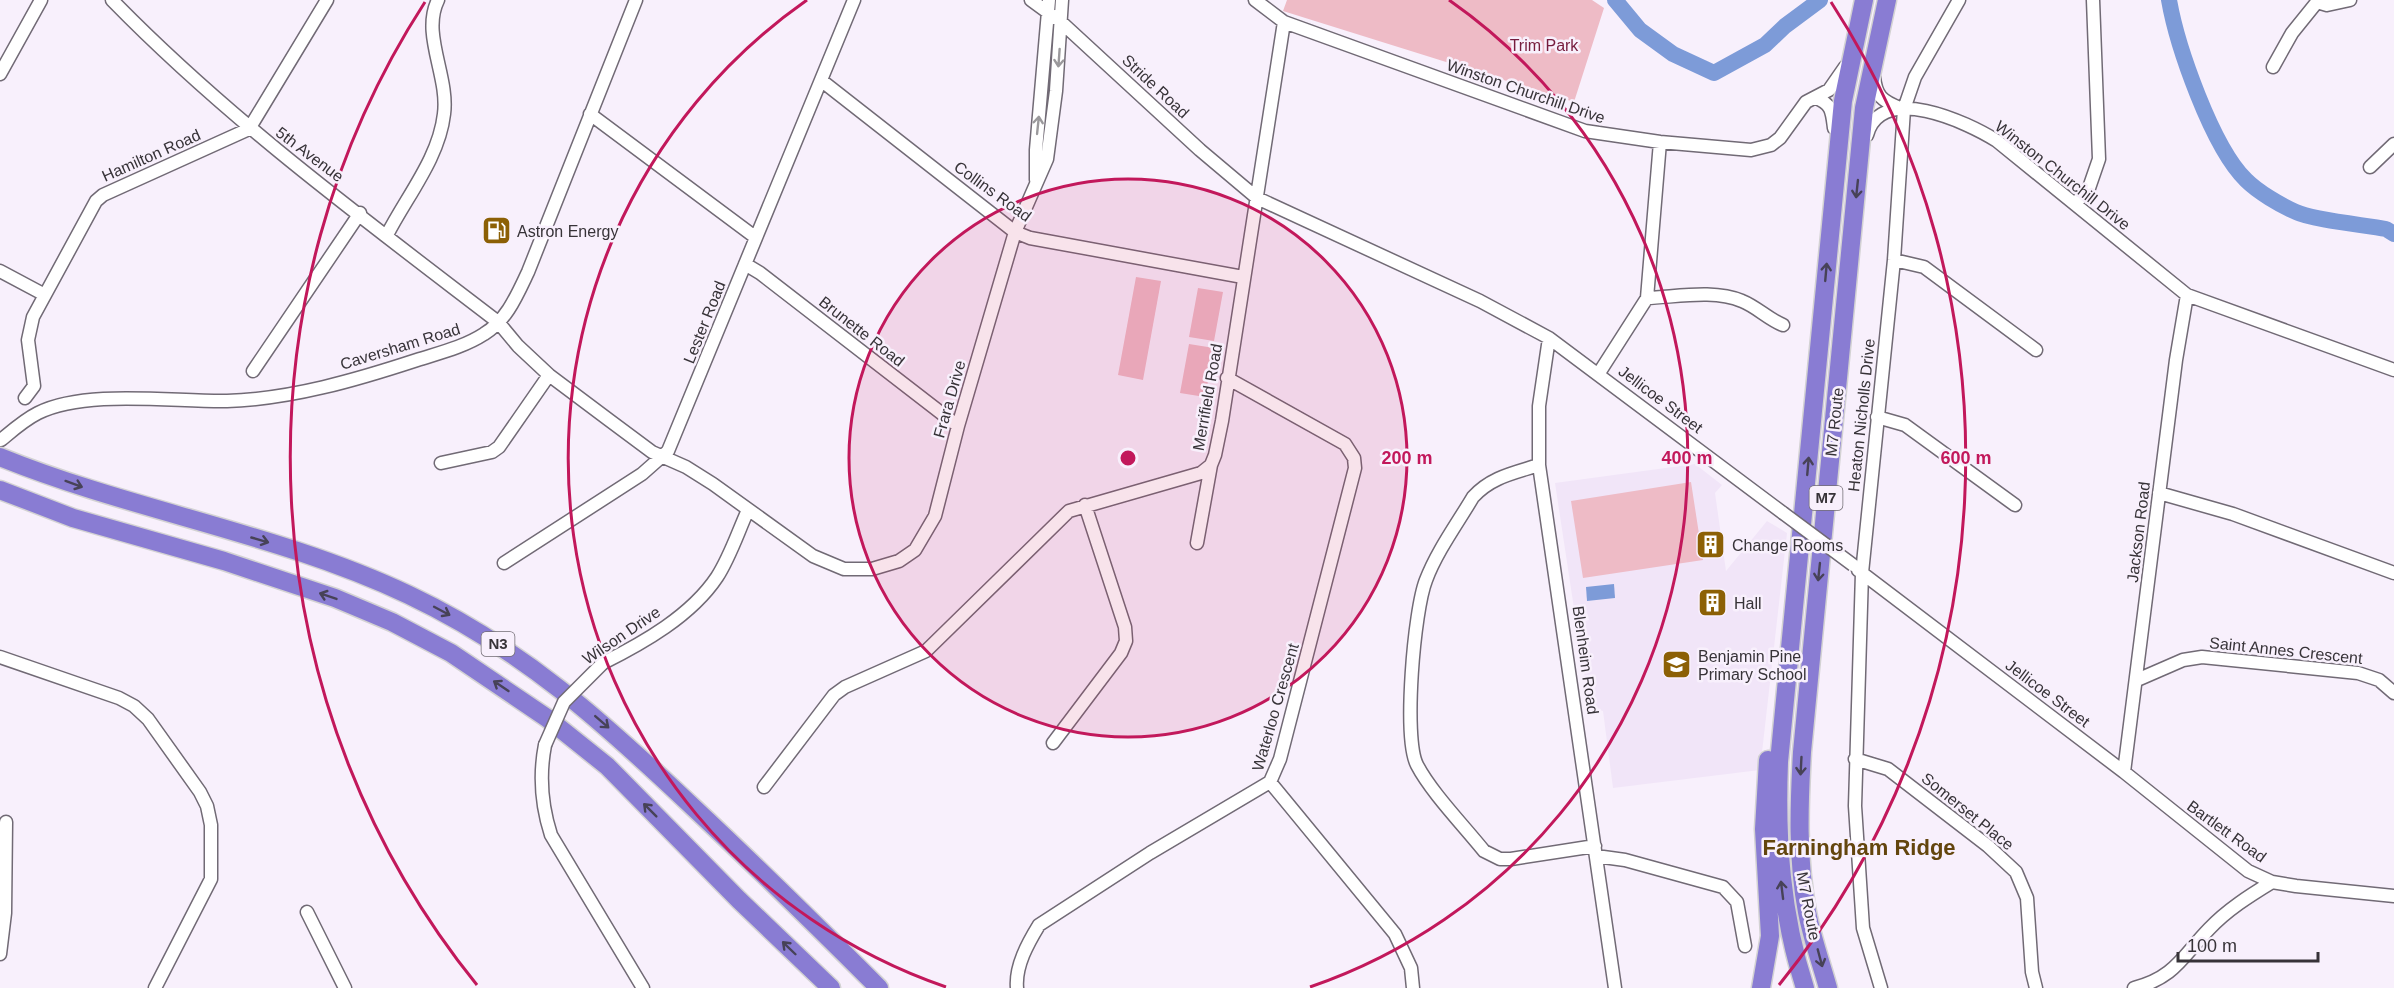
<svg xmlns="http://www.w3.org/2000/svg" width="2394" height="988" viewBox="0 0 2394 988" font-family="Helvetica,sans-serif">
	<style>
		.built { fill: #f1e5f8 }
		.green { fill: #eebbc6 }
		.water { fill: #7d9bd8 }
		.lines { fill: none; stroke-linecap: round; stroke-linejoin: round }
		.river { stroke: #7d9bd8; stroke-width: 16 }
		.minor-casing { stroke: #716a75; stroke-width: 15 }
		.highway-casing { stroke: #d3d2d3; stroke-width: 21 }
		.minor { stroke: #fff; stroke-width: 12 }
		.highway { stroke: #897cd3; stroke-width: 18 }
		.minor-bridge-casing { stroke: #716a75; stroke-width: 15; stroke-linecap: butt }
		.minor-bridge { stroke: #fff; stroke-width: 12 }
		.oneway { stroke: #9b999c }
		.oneway2 { stroke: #474257 }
		.ring { fill: none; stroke: #c2185b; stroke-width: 3 }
		.labels { text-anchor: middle; stroke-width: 5; stroke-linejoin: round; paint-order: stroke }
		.shield { fill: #f8f0fc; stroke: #716c73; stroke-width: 1.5 }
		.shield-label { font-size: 15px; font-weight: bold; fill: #373338 }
		.park-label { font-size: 16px; fill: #761b3d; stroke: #f8f0fc }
		.street-label { font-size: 16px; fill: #373338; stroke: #f8f0fc }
		.poi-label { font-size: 16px; fill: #373338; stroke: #f8f0fc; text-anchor: start }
		.district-label { font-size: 22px; font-weight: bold; fill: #63450d; stroke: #f8f0fc }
		.centre { fill: #c2185b; stroke: #f8f0fc; stroke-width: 3 }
		.ring-label { font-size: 18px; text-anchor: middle; font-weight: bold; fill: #c2185b; stroke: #f8f0fc; stroke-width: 5; stroke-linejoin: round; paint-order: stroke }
	</style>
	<rect width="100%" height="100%" fill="#f8f0fc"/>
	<path class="built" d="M1695,464L1722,485L1715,493L1726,571L1767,521L1787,533L1760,770L1613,788L1603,711L1590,709L1576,622L1589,620L1587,613L1575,615L1555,483Z"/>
	<path class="green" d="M1287,0H1592L1604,8L1574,102L1283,11Z
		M1136,277L1161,281L1143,380L1118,375Z
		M1198,288L1223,292L1214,341L1189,337Z
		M1189,344L1214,348L1205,397L1180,393Z
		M1691,482L1703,560L1583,578L1571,501Z"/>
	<path class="water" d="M1614,584L1615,598L1587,601L1586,587Z"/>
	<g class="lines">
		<path class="river" d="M1615,0L1640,30L1673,54L1714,73L1765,45L1785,26L1820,0
			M2169,0C2177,46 2212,147 2246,180C2258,192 2280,205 2296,212C2313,220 2365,225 2386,229L2394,234"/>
		<defs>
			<path id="minor" d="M112,0C229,120 365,220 498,322L518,346L549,375L609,420L652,452L686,467L713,484L813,556L844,569H872L899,561L915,550L935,516L958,426L1015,232L1047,159L1056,91L1062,0
				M1031,0L1061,22L1200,150L1257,198L1480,301L1549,338L1783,513
				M1255,0L1284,22L1585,131L1660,142L1751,150L1771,145L1780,138L1806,102L1829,90L1845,67
				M2273,67L2292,33L2317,2L2327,5L2350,0
				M0,74L41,0
				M1874,77C1876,96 1882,101 1900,108
				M822,81L1015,232L1030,238L1243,277
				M1816,98C1832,104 1832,112 1834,128
				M590,114L755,237
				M1867,135C1881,82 1967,122 1997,141L2187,295L2394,370
				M2370,167L2394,144
				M1036,180V150L1049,0
				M2075,204L2089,188L2099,159L2093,0
				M387,235C407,196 439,158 444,114C449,76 421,34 438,0
				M1894,260L1924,267L2036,350
				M745,264L760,273L958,426
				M0,271L45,295
				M1647,298C1676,297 1714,289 1742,301C1757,307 1768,319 1783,325
				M1549,338L1539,406V465L1615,988
				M253,371L360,213
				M1599,373L1647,298L1660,142
				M25,398L34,386L28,340L33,317L96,201L103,195L249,129L327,0
				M1877,417L1905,425L2015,505
				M1,440C13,430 24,420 38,413C86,389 173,402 227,401C291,399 356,380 417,360C439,353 464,347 484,334C507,320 517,295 528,272L636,0
				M441,463L492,452L499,447L549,375
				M1539,465C1514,473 1491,477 1473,497C1457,524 1437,551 1426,580C1414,610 1403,738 1417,765C1431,792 1464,826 1484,851L1500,859H1511L1595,846
				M2159,493L2233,514L2394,573
				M1197,543L1211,465
				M504,563L642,474L668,451L854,0
				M1858,570L2124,772L2248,871L2272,882L2296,886L2394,896
				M0,657L119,698L134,706L148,719L200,792L207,806L211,825V879L155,988
				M603,663C643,643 691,616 717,577C730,557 738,532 748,510
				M2137,680L2183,660L2202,657L2358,673L2379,680L2394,693
				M1053,743L1121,653L1126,641L1125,627L1085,505
				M545,745C539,776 541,804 551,835L643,988
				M1855,759L1888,769L1988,846L2016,872L2027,898L2032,972L2036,988
				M2124,772L2176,360L2187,295
				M1270,782L1395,934L1411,968L1413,988
				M764,787L834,695L845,687L926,651L1069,511L1201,473L1211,465L1215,455L1222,421L1284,22
				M1596,856L1625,860L1723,887L1737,902L1745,946
				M307,912L345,988
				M0,954L5,913L6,822
				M1017,988C1015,966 1028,943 1039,925L1150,853L1270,782L1280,759L1355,468L1354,458L1345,444L1227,378
				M1881,988L1863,928L1855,806L1862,573L1894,260L1904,109L1915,77L1959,0
				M2134,988C2174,978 2182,957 2209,929C2227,910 2249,896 2272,882"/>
			<path id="highway" d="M0,457C133,511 278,533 409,595C523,649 603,722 694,808C757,867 818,927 879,988
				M0,490L73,518L224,561L335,598L392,622L451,653L547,718L607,766L739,900L831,988
				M1761,988L1770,936L1764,829L1768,760
				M1805,988C1781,914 1776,840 1779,762L1843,101L1864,0
				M1828,988C1821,963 1812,938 1807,912C1797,859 1799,805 1802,752L1864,108L1887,0"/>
		</defs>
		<use href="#minor" class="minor-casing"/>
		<use href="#highway" class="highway-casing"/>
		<use href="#minor" class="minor"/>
		<use href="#highway" class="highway"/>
		<defs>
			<path id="minor-bridge" d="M1783,513L1853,565
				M545,745L564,702L603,663"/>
		</defs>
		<use href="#minor-bridge" class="minor-bridge-casing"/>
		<use href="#minor-bridge" class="minor-bridge"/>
	</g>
	<defs><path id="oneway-shaft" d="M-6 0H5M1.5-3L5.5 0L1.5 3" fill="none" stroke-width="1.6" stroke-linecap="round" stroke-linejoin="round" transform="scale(1.5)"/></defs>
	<g class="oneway">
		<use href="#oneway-shaft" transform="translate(1059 58) rotate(94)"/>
		<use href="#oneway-shaft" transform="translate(1038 125) rotate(-84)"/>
	</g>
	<g class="oneway2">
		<use href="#oneway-shaft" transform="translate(1857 189) rotate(96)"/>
		<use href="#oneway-shaft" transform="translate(1826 272) rotate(-85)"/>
		<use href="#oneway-shaft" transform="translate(1808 466) rotate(-85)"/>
		<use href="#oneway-shaft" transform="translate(74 484) rotate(20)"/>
		<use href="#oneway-shaft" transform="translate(260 540) rotate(16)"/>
		<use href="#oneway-shaft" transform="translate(1819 572) rotate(96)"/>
		<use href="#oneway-shaft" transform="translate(328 596) rotate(-161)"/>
		<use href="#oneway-shaft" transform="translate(442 611) rotate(28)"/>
		<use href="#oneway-shaft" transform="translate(501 686) rotate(-146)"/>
		<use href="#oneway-shaft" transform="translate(602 722) rotate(41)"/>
		<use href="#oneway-shaft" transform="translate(1801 766) rotate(93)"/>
		<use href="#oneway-shaft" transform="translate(650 810) rotate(-135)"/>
		<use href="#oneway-shaft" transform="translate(1782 890) rotate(-97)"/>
		<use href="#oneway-shaft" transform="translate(789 948) rotate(-136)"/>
		<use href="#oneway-shaft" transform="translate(1820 958) rotate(75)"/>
	</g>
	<circle cx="1128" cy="458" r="279" fill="#c2185b" fill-opacity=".12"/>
	<g class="ring">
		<circle cx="1128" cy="458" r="279"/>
		<path d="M946 987A559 559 0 0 1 807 0M1449 0A559 559 0 0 1 1310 987"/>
		<path d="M477 985A838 838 0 0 1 425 2M1831 2A838 838 0 0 1 1779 985"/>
	</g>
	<defs>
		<symbol id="fuel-square" viewBox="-11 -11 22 22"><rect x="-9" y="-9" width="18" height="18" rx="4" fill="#8c6005" stroke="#f8f0fc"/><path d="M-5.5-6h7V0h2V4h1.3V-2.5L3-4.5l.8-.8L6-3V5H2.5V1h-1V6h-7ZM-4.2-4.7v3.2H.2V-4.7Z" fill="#fff"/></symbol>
		<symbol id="building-square" viewBox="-11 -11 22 22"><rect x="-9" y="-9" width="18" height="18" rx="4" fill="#8c6005" stroke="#f8f0fc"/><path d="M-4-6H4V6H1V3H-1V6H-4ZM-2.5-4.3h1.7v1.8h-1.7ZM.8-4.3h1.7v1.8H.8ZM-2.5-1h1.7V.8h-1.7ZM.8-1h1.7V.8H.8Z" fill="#fff"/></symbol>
		<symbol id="school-square" viewBox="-11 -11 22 22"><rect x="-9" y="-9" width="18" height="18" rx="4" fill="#8c6005" stroke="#f8f0fc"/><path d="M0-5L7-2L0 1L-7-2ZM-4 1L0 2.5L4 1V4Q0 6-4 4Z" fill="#fff"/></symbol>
	</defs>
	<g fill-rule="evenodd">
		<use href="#fuel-square" x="480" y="214" width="33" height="33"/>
		<use href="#building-square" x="1694" y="528" width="33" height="33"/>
		<use href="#building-square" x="1696" y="586" width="33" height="33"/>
		<use href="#school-square" x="1660" y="648" width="33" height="33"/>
	</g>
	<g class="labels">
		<g class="shield">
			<rect x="1809.5" y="486" width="33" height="24" rx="4.5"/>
			<rect x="481.5" y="632" width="33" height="24" rx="4.5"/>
		</g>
		<g class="shield-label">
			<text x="1826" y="503">M7</text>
			<text x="498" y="649">N3</text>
		</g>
		<g class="park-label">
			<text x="1544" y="51">Trim Park</text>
		</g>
		<g class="street-label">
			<text transform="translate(1156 86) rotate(43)" y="6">Stride Road</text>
			<text transform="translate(1526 91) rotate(19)" y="6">Winston Churchill Drive</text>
			<text transform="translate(310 154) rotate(37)" y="6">5th Avenue</text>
			<text transform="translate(151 155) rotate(-24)" y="6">Hamilton Road</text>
			<text transform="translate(2063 175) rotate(38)" y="6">Winston Churchill Drive</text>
			<text transform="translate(993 191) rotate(36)" y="6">Collins Road</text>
			<text transform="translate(704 322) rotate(-68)" y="6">Lester Road</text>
			<text transform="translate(862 331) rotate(38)" y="6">Brunette Road</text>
			<text transform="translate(400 346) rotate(-17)" y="6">Caversham Road</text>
			<text transform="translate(1207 397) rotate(-80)" y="6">Merrifield Road</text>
			<text transform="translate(949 399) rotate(-74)" y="6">Frara Drive</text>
			<text transform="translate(1661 399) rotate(37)" y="6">Jellicoe Street</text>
			<text transform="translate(1861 415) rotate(-84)" y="6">Heaton Nicholls Drive</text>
			<text transform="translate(1834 422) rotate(-84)" y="6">M7 Route</text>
			<text transform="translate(2138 532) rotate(-83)" y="6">Jackson Road</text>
			<text transform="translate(621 635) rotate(-34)" y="6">Wilson Drive</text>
			<text transform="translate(2286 650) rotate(6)" y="6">Saint Annes Crescent</text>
			<text transform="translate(1586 660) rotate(82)" y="6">Blenheim Road</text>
			<text transform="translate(2048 693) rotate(37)" y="6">Jellicoe Street</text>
			<text transform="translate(1275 707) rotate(-74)" y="6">Waterloo Crescent</text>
			<text transform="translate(1968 811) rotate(39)" y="6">Somerset Place</text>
			<text transform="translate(2227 831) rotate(36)" y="6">Bartlett Road</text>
			<text transform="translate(1809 906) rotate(79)" y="6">M7 Route</text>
		</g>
		<g class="poi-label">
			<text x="517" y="237">Astron Energy</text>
			<text x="1732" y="551">Change Rooms</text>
			<text x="1734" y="609">Hall</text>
			<text x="1698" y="662">Benjamin Pine<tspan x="1698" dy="18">Primary School</tspan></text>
		</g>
		<g class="district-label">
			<text x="1859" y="855">Farningham Ridge</text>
		</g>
	</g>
	<circle cx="1128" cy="458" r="9" class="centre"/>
	<g class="ring-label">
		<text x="1407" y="464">200 m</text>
		<text x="1687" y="464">400 m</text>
		<text x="1966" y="464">600 m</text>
	</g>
	<path d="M2178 952v9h140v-9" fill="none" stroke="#373338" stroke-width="3"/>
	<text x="2187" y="952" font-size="18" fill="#373338" stroke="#f8f0fc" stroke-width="4.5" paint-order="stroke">100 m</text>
</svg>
